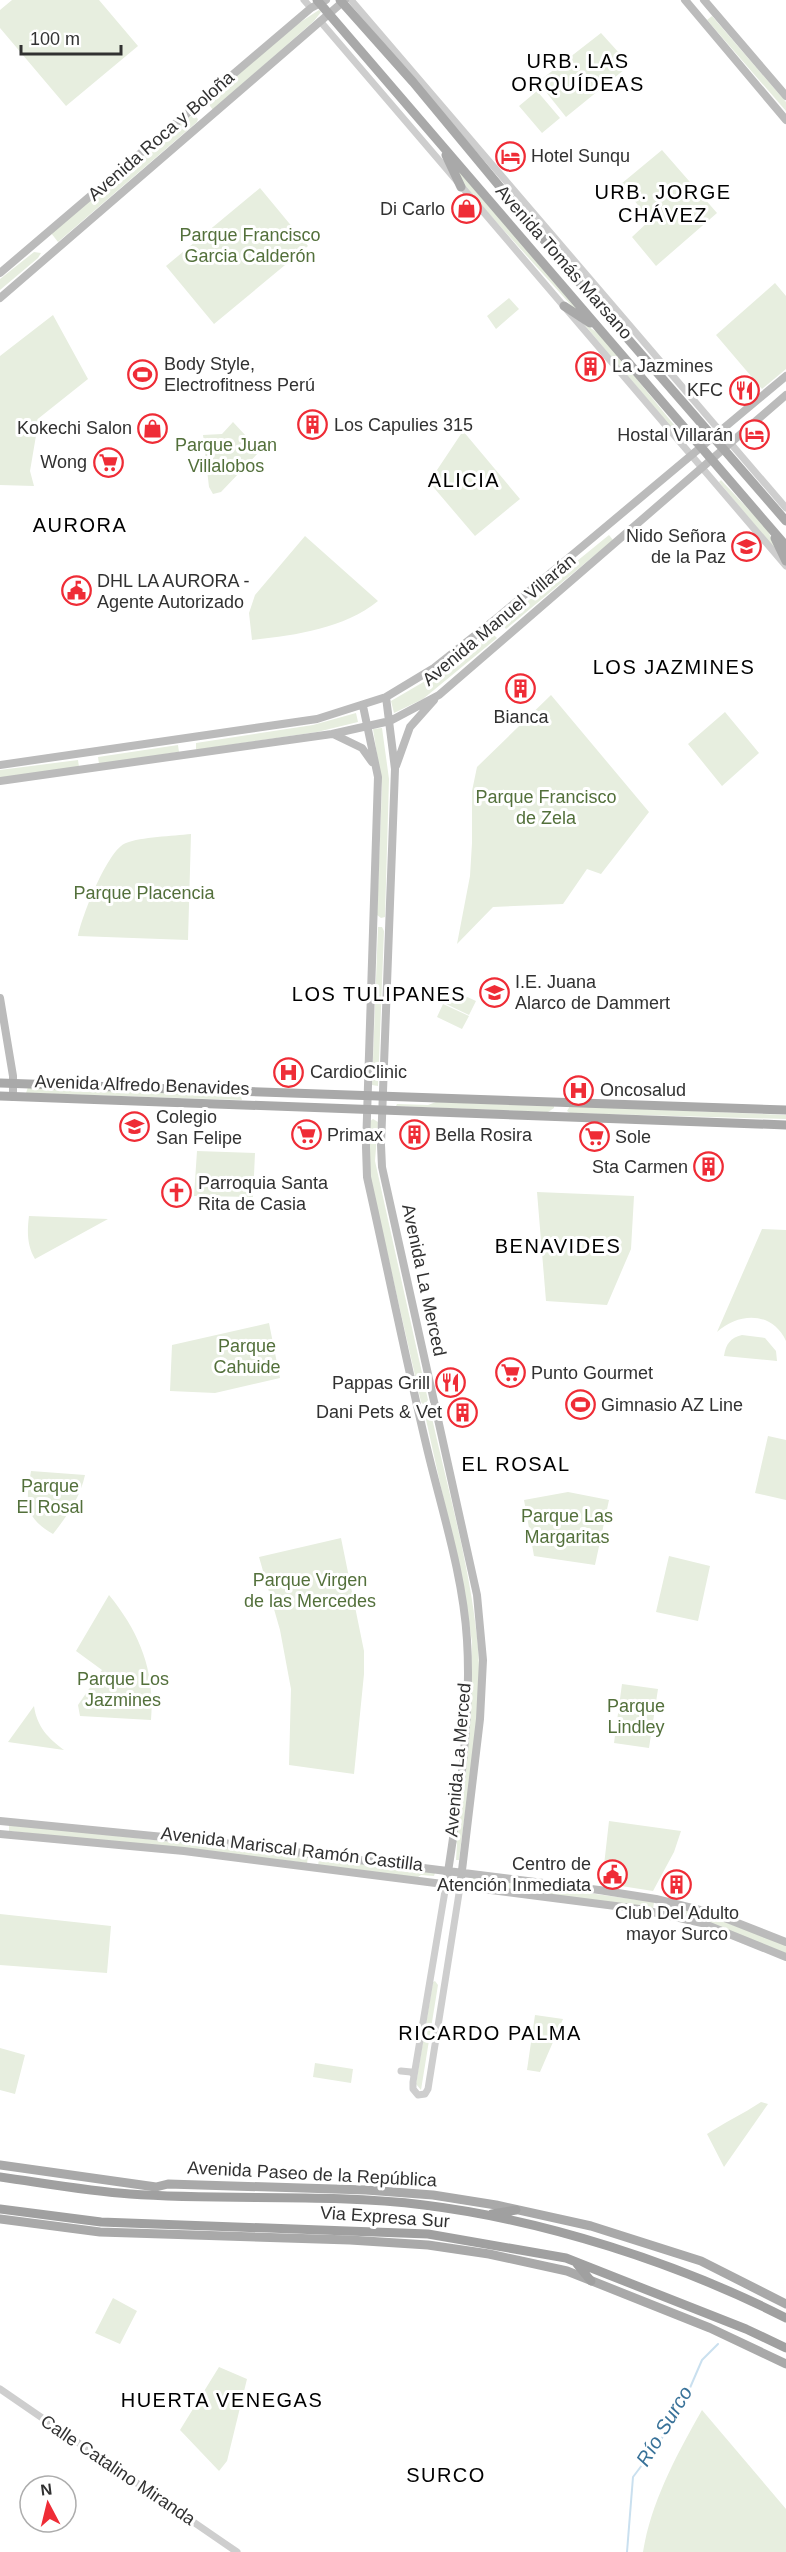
<svg xmlns="http://www.w3.org/2000/svg" width="786" height="2552" viewBox="0 0 786 2552" font-family="Arial,sans-serif">
	<style>
		.green { fill: #e7eedf }
		.lines { fill: none; stroke-linecap: round; stroke-linejoin: round }
		.stream { stroke: #cae0ef; stroke-width: 2 }
		.tertiary { stroke: #cecece; stroke-width: 7 }
		.secondary { stroke: #bbb; stroke-width: 8 }
		.primary { stroke: #a9a9a9; stroke-width: 9 }
		.trunk { stroke: #a0a0a0; stroke-width: 9 }
		.labels { text-anchor: middle; stroke-width: 6; stroke-linejoin: round; paint-order: stroke }
		.street-label { font-size: 18px; fill: #313131; stroke: #fff }
		.poi-label { font-size: 18px; fill: #313131; stroke: #fff; text-anchor: start }
		.park-label { font-size: 18px; fill: #53703b; stroke: #fff }
		.neighbourhood-label { font-size: 20px; letter-spacing: 1.5px; fill: #000; stroke: #fff }
		.water-label { font-size: 20px; font-style: italic; fill: #397299; stroke: #fff }
	</style>
	<rect width="100%" height="100%" fill="#fff"/>
	<path class="green" d="M12,0H99L138,46L66,106L0,28V10Z
		M319,10L321,12L314,21L213,110L207,102L293,27Z
		M712,16L786,102V111L707,20Z
		M601,33L630,65L566,117L538,82Z
		M537,91L560,118L542,133L519,106Z
		M194,115L198,119L197,122L58,242L51,233L189,117Z
		M662,150L717,213L656,266L632,237L650,220L621,184Z
		M452,162L580,312L579,314L464,186Z
		M260,188L308,246L214,324L166,266Z
		M34,252L41,253L38,258L0,290V279Z
		M775,283L786,296V369L762,389L716,335Z
		M509,298L519,309L496,329L487,316Z
		M53,315L88,379L39,418L30,471L34,486L0,485V356Z
		M583,323L601,335L688,442L685,444Z
		M233,422L260,451L221,492L213,494L209,487L203,435L222,434Z
		M463,431L520,499L475,536L429,482Z
		M721,480L767,529L778,553L719,482Z
		M609,535L613,540L506,629L501,623Z
		M305,536L378,601C343,629 296,635 252,640L249,613L255,595Z
		M490,631L497,638L423,699L394,713L391,701L432,677Z
		M551,695L649,812L601,874L587,869L563,904L493,907L457,944L470,876L472,843V791L477,767Z
		M725,712L759,753L722,786L688,744Z
		M356,713L358,722L317,732L196,750V743L313,725Z
		M382,728L389,779L385,917L381,918L377,915L382,786L373,729Z
		M178,745L179,752L99,764L98,757Z
		M78,760L79,767L0,778V770Z
		M191,834L188,940L78,936C82,916 108,849 126,843C141,837 173,836 191,834Z
		M378,927H382L384,931L378,1086L372,1085Z
		M450,989L476,1001L469,1015L444,1003Z
		M443,1004L469,1016L462,1029L437,1017Z
		M28,1087L241,1096L242,1100L26,1093Z
		M436,1102L554,1106V1108L548,1112L396,1106L397,1104L428,1105Z
		M570,1106L786,1115V1119L570,1113L567,1111Z
		M373,1119L378,1122L375,1161L428,1400L424,1405L421,1402L370,1177L369,1122Z
		M197,1151L255,1153L253,1197L194,1196Z
		M537,1192L634,1196L631,1249L607,1305L546,1301Z
		M29,1216L108,1219L35,1259C27,1245 27,1232 29,1216Z
		M762,1229L786,1230V1341C772,1311 739,1312 717,1332Z
		M269,1323L280,1378L215,1393L170,1391L172,1345Z
		M742,1335L765,1338L776,1351L777,1361L724,1356C726,1344 730,1338 742,1335Z
		M425,1415H431L432,1418C448,1490 469,1563 477,1637C485,1707 467,1789 459,1860H456L457,1844L455,1839L470,1713L472,1642L465,1596Z
		M768,1436L786,1440V1500L755,1493Z
		M31,1471L85,1475C80,1498 67,1516 53,1534C23,1517 26,1501 31,1471Z
		M568,1492L609,1500L595,1565L534,1556L524,1500Z
		M341,1538L364,1651V1674L354,1774L289,1765L291,1689L280,1630L259,1557Z
		M669,1556L710,1566L698,1621L656,1612Z
		M109,1595C140,1633 155,1671 151,1720L80,1716L78,1705L102,1670L76,1651Z
		M622,1684L658,1689L649,1748L614,1743Z
		M34,1706C37,1727 48,1738 64,1750L8,1742Z
		M609,1821L681,1831L674,1852L653,1891L602,1883Z
		M9,1824L308,1857L307,1863L9,1831Z
		M319,1858L435,1873L434,1876L421,1875L415,1879L318,1866Z
		M471,1877L654,1902L653,1909L470,1885Z
		M671,1906L701,1913L786,1945V1954L669,1913Z
		M0,1914L111,1926L107,1973L0,1965Z
		M435,1981L438,1985L421,2090L416,2084L433,1982Z
		M535,2015L563,2019L540,2072L527,2070Z
		M0,2048L25,2055L15,2094L0,2090Z
		M315,2063L353,2069L351,2083L313,2077Z
		M761,2102L768,2104L724,2167L707,2134C725,2122 743,2114 761,2102Z
		M113,2298L137,2311L120,2344L95,2333Z
		M219,2367L247,2379L227,2461L219,2471L180,2430Z
		M702,2410L786,2509V2552H643C651,2502 677,2454 702,2410Z"/>
	<g class="lines">
		<path class="stream" d="M627,2552L633,2477L661,2440L674,2413L686,2397L702,2360L718,2344"/>
		<path class="tertiary" d="M304,0L311,8
			M351,0L786,508
			M320,21L786,566
			M446,1885L413,2082V2089L418,2095L425,2094L428,2089L460,1887
			M401,2071L411,2072L414,2075
			M0,2389L237,2552"/>
		<path class="secondary" d="M685,0L786,120
			M704,0L786,96
			M0,273L311,8L326,0
			M0,298L345,0
			M386,697L395,769L381,1145L382,1167L477,1595L483,1660L480,1719L460,1887
			M363,706L378,777L366,1147L367,1177C387,1266 405,1356 426,1444C441,1508 463,1574 467,1640C472,1718 458,1807 446,1885
			M333,734L362,748L372,762
			M0,765L317,719L386,697L434,668L492,622L786,376
			M396,766L410,727L434,700
			M0,781L332,734L390,721L439,695L786,395
			M0,998L13,1076V1097
			M0,1821L215,1842L599,1890L656,1899L712,1913L786,1942
			M0,1834L184,1851L639,1909L702,1923L786,1957"/>
		<path class="primary" d="M317,0L786,546
			M340,0L413,82L588,293L786,521
			M446,155L461,187
			M564,306L590,323
			M775,538L786,561
			M0,1083L786,1110
			M0,1096L786,1125
			M0,2165L156,2187L168,2184L366,2190L433,2195L496,2205L591,2226L701,2261L786,2304
			M0,2219L100,2232L350,2240L428,2245L489,2254L567,2271L710,2328L786,2364"/>
		<path class="trunk" d="M0,2177C43,2183 87,2191 130,2194C228,2201 327,2193 424,2205C545,2220 678,2263 786,2318
			M0,2209L101,2222L428,2234L566,2258L746,2329L786,2348
			M492,2214L516,2210
			M577,2264L591,2281"/>
	</g>
	<defs>
		<symbol id="hotel-ring" viewBox="-11 -11 22 22"><circle r="9.5" fill="#fff" stroke="#ef2c36" stroke-width="1.5"/><path d="M-6-4.5h1.5V1H6V5H4.5V3h-9V5H-6ZM-4 0a1.8 1.8 0 1 1 3.6 0ZM.5 0V-2.5h3Q6-2.5 6 0Z" fill="#ef2c36"/></symbol>
		<symbol id="shop-ring" viewBox="-11 -11 22 22"><circle r="9.5" fill="#fff" stroke="#ef2c36" stroke-width="1.5"/><path d="M-5-2.5h2.3a2.7 3.5 0 0 1 5.4 0H5L5.5 6h-11ZM-1.5-2.5h3a1.5 2.3 0 0 0-3 0Z" fill="#ef2c36"/></symbol>
		<symbol id="building-ring" viewBox="-11 -11 22 22"><circle r="9.5" fill="#fff" stroke="#ef2c36" stroke-width="1.5"/><path d="M-4-6H4V6H1V3H-1V6H-4ZM-2.5-4.3h1.7v1.8h-1.7ZM.8-4.3h1.7v1.8H.8ZM-2.5-1h1.7V.8h-1.7ZM.8-1h1.7V.8H.8Z" fill="#ef2c36"/></symbol>
		<symbol id="stadium-ring" viewBox="-11 -11 22 22"><circle r="9.5" fill="#fff" stroke="#ef2c36" stroke-width="1.5"/><path d="M0-5a6.5 5 0 1 0 0 10a6.5 5 0 1 0 0-10ZM-3.5-1.8h7v3.6h-7Z" fill="#ef2c36"/></symbol>
		<symbol id="restaurant-ring" viewBox="-11 -11 22 22"><circle r="9.5" fill="#fff" stroke="#ef2c36" stroke-width="1.5"/><path d="M-5-6h1v4h1v-4h1v4h1v-4h1v5L-1.5 .5V6h-2V.5L-5-1ZM5-6V6H3V1.5H1.5Q1.5-4 5-6Z" fill="#ef2c36"/></symbol>
		<symbol id="supermarket-ring" viewBox="-11 -11 22 22"><circle r="9.5" fill="#fff" stroke="#ef2c36" stroke-width="1.5"/><path d="M-6-5.5h2.5l.6 2H6L4.5 2H-2.5L-4.4-4H-6ZM-1.5 3.2a1.3 1.3 0 1 0 .1 0ZM3 3.2a1.3 1.3 0 1 0 .1 0Z" fill="#ef2c36"/></symbol>
		<symbol id="school-ring" viewBox="-11 -11 22 22"><circle r="9.5" fill="#fff" stroke="#ef2c36" stroke-width="1.5"/><path d="M0-5L7-2L0 1L-7-2ZM-4 1L0 2.5L4 1V4Q0 6-4 4Z" fill="#ef2c36"/></symbol>
		<symbol id="civic-ring" viewBox="-11 -11 22 22"><circle r="9.5" fill="#fff" stroke="#ef2c36" stroke-width="1.5"/><path d="M-.6-6.5H3V-4.5H.6V-3L4-1V1h2V6H-6V1h2V-1L-.6-3ZM-1.2 2.5V6h2.4V2.5Z" fill="#ef2c36"/></symbol>
		<symbol id="university-ring" viewBox="-11 -11 22 22"><circle r="9.5" fill="#fff" stroke="#ef2c36" stroke-width="1.5"/><path d="M0-5L7-2L0 1L-7-2ZM-4 1L0 2.5L4 1V4Q0 6-4 4Z" fill="#ef2c36"/></symbol>
		<symbol id="hospital-ring" viewBox="-11 -11 22 22"><circle r="9.5" fill="#fff" stroke="#ef2c36" stroke-width="1.5"/><path d="M-5-5h3v3.5h4V-5h3V5h-3V1.5h-4V5h-3Z" fill="#ef2c36"/></symbol>
		<symbol id="church-ring" viewBox="-11 -11 22 22"><circle r="9.5" fill="#fff" stroke="#ef2c36" stroke-width="1.5"/><path d="M-1.2-6h2.4v3.5h3.3v2.4h-3.3V6h-2.4V-.1h-3.3v-2.4h3.3Z" fill="#ef2c36"/></symbol>
	</defs>
	<g fill-rule="evenodd">
		<use href="#hotel-ring" x="494" y="140" width="33" height="33"/>
		<use href="#shop-ring" x="450" y="192" width="33" height="33"/>
		<use href="#building-ring" x="574" y="350" width="33" height="33"/>
		<use href="#stadium-ring" x="126" y="358" width="33" height="33"/>
		<use href="#restaurant-ring" x="728" y="374" width="33" height="33"/>
		<use href="#building-ring" x="296" y="408" width="33" height="33"/>
		<use href="#shop-ring" x="136" y="412" width="33" height="33"/>
		<use href="#hotel-ring" x="738" y="418" width="33" height="33"/>
		<use href="#supermarket-ring" x="92" y="446" width="33" height="33"/>
		<use href="#school-ring" x="730" y="530" width="33" height="33"/>
		<use href="#civic-ring" x="60" y="574" width="33" height="33"/>
		<use href="#building-ring" x="504" y="672" width="33" height="33"/>
		<use href="#university-ring" x="478" y="976" width="33" height="33"/>
		<use href="#hospital-ring" x="272" y="1056" width="33" height="33"/>
		<use href="#hospital-ring" x="562" y="1074" width="33" height="33"/>
		<use href="#school-ring" x="118" y="1110" width="33" height="33"/>
		<use href="#supermarket-ring" x="290" y="1118" width="33" height="33"/>
		<use href="#building-ring" x="398" y="1118" width="33" height="33"/>
		<use href="#supermarket-ring" x="578" y="1120" width="33" height="33"/>
		<use href="#building-ring" x="692" y="1150" width="33" height="33"/>
		<use href="#church-ring" x="160" y="1176" width="33" height="33"/>
		<use href="#supermarket-ring" x="494" y="1356" width="33" height="33"/>
		<use href="#restaurant-ring" x="434" y="1366" width="33" height="33"/>
		<use href="#stadium-ring" x="564" y="1388" width="33" height="33"/>
		<use href="#building-ring" x="446" y="1396" width="33" height="33"/>
		<use href="#civic-ring" x="596" y="1858" width="33" height="33"/>
		<use href="#building-ring" x="660" y="1868" width="33" height="33"/>
	</g>
	<g class="labels">
		<g class="street-label">
			<text transform="translate(161 136) rotate(-41)" y="6">Avenida Roca y Boloña</text>
			<text transform="translate(564 262) rotate(49)" y="6">Avenida Tomás Marsano</text>
			<text transform="translate(499 620) rotate(-40)" y="6">Avenida Manuel Villarán</text>
			<text transform="translate(142 1085) rotate(2)" y="6">Avenida Alfredo Benavides</text>
			<text transform="translate(424 1280) rotate(78)" y="6">Avenida La Merced</text>
			<text transform="translate(458 1760) rotate(-85)" y="6">Avenida La Merced</text>
			<text transform="translate(292 1849) rotate(7)" y="6">Avenida Mariscal Ramón Castilla</text>
			<text transform="translate(312 2174) rotate(3)" y="6">Avenida Paseo de la República</text>
			<text transform="translate(385 2217) rotate(4)" y="6">Via Expresa Sur</text>
			<text transform="translate(118 2470) rotate(34)" y="6">Calle Catalino Miranda</text>
		</g>
		<g class="poi-label">
			<text x="531" y="162">Hotel Sunqu</text>
			<text x="445" y="215" text-anchor="end">Di Carlo</text>
			<text x="164" y="370">Body Style,<tspan x="164" dy="21">Electrofitness Perú</tspan></text>
			<text x="612" y="372">La Jazmines</text>
			<text x="723" y="396" text-anchor="end">KFC</text>
			<text x="334" y="431">Los Capulies 315</text>
			<text x="132" y="434" text-anchor="end">Kokechi Salon</text>
			<text x="733" y="441" text-anchor="end">Hostal Villarán</text>
			<text x="87" y="468" text-anchor="end">Wong</text>
			<text x="726" y="542" text-anchor="end">Nido Señora<tspan x="726" dy="21">de la Paz</tspan></text>
			<text x="97" y="587">DHL LA AURORA -<tspan x="97" dy="21">Agente Autorizado</tspan></text>
			<text x="521" y="723" text-anchor="middle">Bianca</text>
			<text x="515" y="988">I.E. Juana<tspan x="515" dy="21">Alarco de Dammert</tspan></text>
			<text x="310" y="1078">CardioClinic</text>
			<text x="600" y="1096">Oncosalud</text>
			<text x="156" y="1123">Colegio<tspan x="156" dy="21">San Felipe</tspan></text>
			<text x="327" y="1141">Primax</text>
			<text x="435" y="1141">Bella Rosira</text>
			<text x="615" y="1143">Sole</text>
			<text x="688" y="1173" text-anchor="end">Sta Carmen</text>
			<text x="198" y="1189">Parroquia Santa<tspan x="198" dy="21">Rita de Casia</tspan></text>
			<text x="531" y="1379">Punto Gourmet</text>
			<text x="430" y="1389" text-anchor="end">Pappas Grill</text>
			<text x="601" y="1411">Gimnasio AZ Line</text>
			<text x="442" y="1418" text-anchor="end">Dani Pets &amp; Vet</text>
			<text x="591" y="1870" text-anchor="end">Centro de<tspan x="591" dy="21">Atención Inmediata</tspan></text>
			<text x="677" y="1919" text-anchor="middle">Club Del Adulto<tspan x="677" dy="21">mayor Surco</tspan></text>
		</g>
		<g class="park-label">
			<text x="250" y="241">Parque Francisco<tspan x="250" dy="21">Garcia Calderón</tspan></text>
			<text x="226" y="451">Parque Juan<tspan x="226" dy="21">Villalobos</tspan></text>
			<text x="546" y="803">Parque Francisco<tspan x="546" dy="21">de Zela</tspan></text>
			<text x="144" y="899">Parque Placencia</text>
			<text x="247" y="1352">Parque<tspan x="247" dy="21">Cahuide</tspan></text>
			<text x="50" y="1492">Parque<tspan x="50" dy="21">El Rosal</tspan></text>
			<text x="567" y="1522">Parque Las<tspan x="567" dy="21">Margaritas</tspan></text>
			<text x="310" y="1586">Parque Virgen<tspan x="310" dy="21">de las Mercedes</tspan></text>
			<text x="123" y="1685">Parque Los<tspan x="123" dy="21">Jazmines</tspan></text>
			<text x="636" y="1712">Parque<tspan x="636" dy="21">Lindley</tspan></text>
		</g>
		<g class="neighbourhood-label">
			<text x="578" y="68">URB. LAS<tspan x="578" dy="23">ORQUÍDEAS</tspan></text>
			<text x="663" y="199">URB. JORGE<tspan x="663" dy="23">CHÁVEZ</tspan></text>
			<text x="464" y="487">ALICIA</text>
			<text x="80" y="532">AURORA</text>
			<text x="674" y="674">LOS JAZMINES</text>
			<text x="379" y="1001">LOS TULIPANES</text>
			<text x="558" y="1253">BENAVIDES</text>
			<text x="516" y="1471">EL ROSAL</text>
			<text x="490" y="2040">RICARDO PALMA</text>
			<text x="222" y="2407">HUERTA VENEGAS</text>
			<text x="446" y="2482">SURCO</text>
		</g>
		<g class="water-label">
			<text transform="translate(664 2426) rotate(-59)" y="7">Río Surco</text>
		</g>
	</g>
	<g transform="translate(48 2504) rotate(353)"><circle r="28" fill="#ffffff" stroke="#adadad" stroke-width="1.5"/>
	<path d="M0-4.5L10 22L0 15L-10 22Z" fill="#ef2c36"/>
	<text y="-9" font-size="16" font-weight="bold" text-anchor="middle" fill="#313131">N</text>
	</g>
	<path d="M21 45v9h100v-9" fill="none" stroke="#313131" stroke-width="3"/>
	<text x="30" y="45" font-size="18" fill="#313131" stroke="#ffffff" stroke-width="4.5" paint-order="stroke">100 m</text>
</svg>
